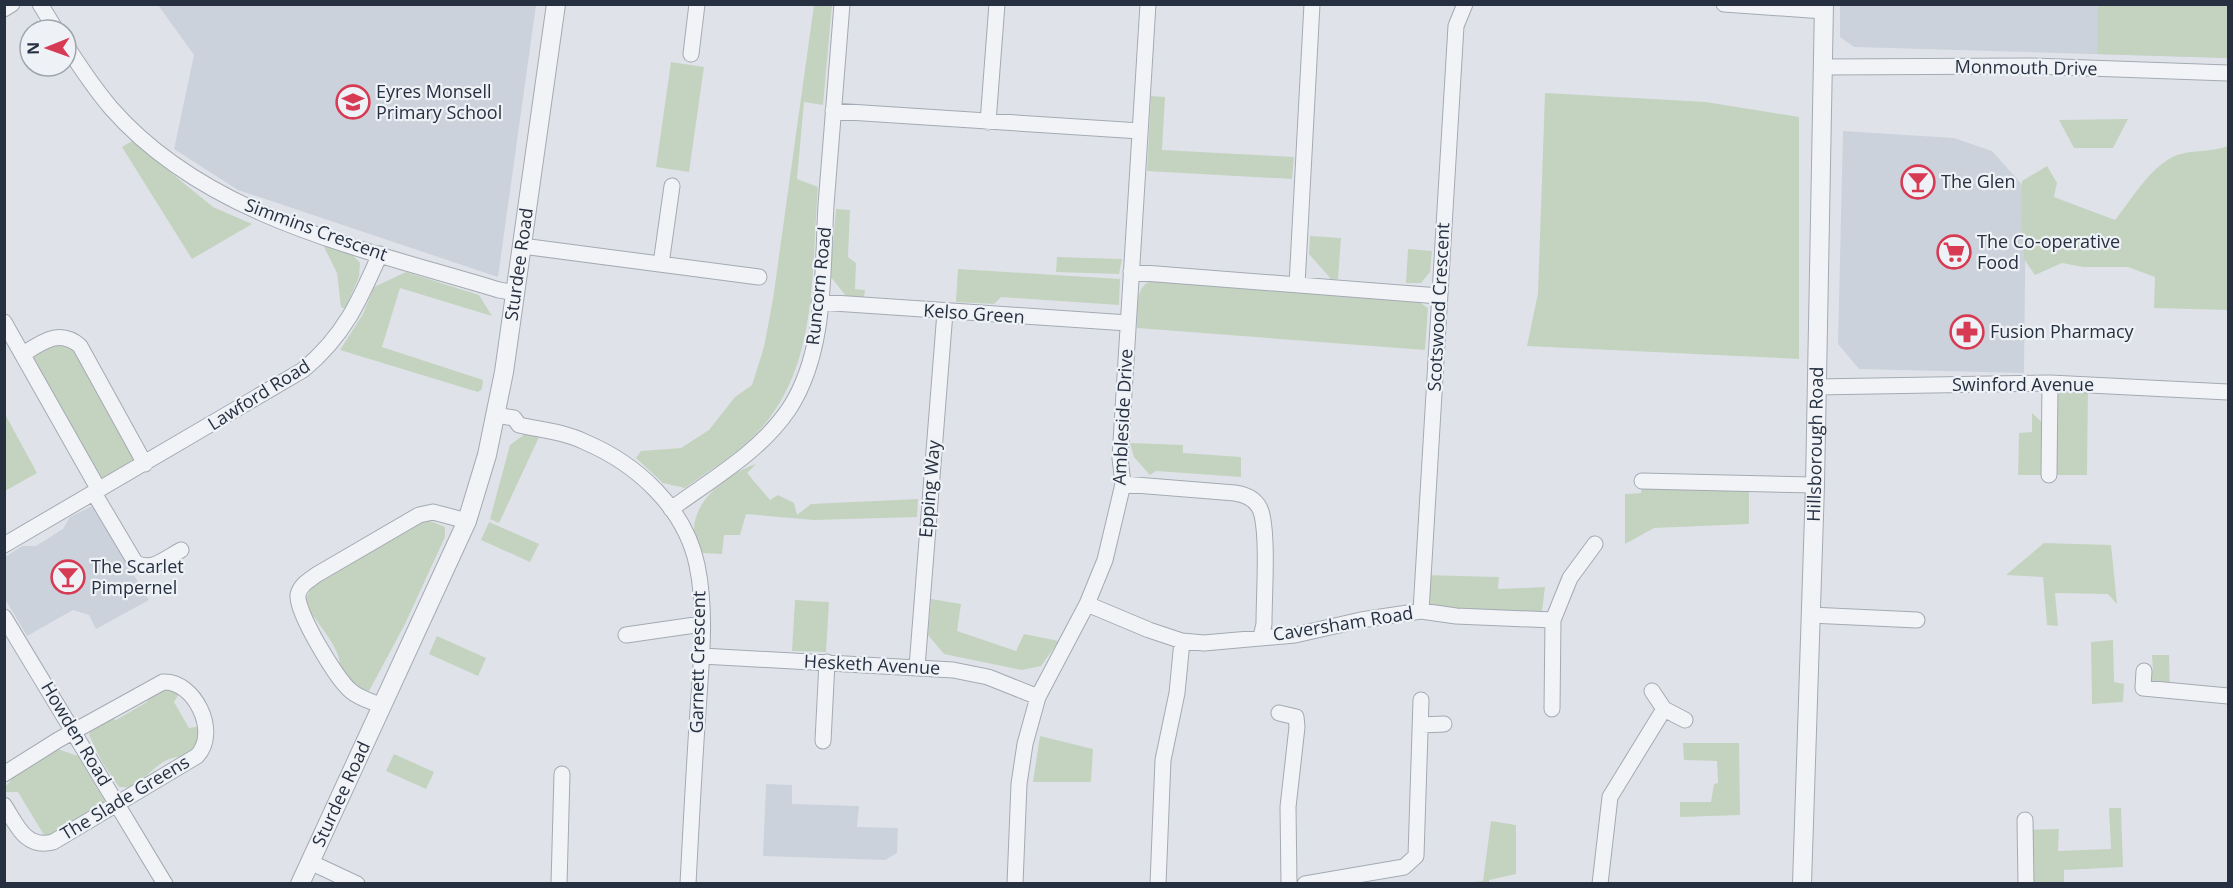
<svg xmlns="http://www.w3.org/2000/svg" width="2233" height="888" viewBox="0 0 2233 888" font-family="'Open Sans',sans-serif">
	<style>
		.built { fill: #ccd2db }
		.green { fill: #c4d3bf }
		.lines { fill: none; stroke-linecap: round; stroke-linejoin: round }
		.minor-casing { stroke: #a4aab3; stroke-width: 17 }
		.tertiary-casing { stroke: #a4aab3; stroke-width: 20 }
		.minor { stroke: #f2f3f7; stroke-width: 15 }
		.tertiary { stroke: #f2f3f7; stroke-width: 18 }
		.labels { text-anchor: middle; stroke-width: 4.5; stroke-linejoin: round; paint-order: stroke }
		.street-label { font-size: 18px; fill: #263041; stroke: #eef2f6 }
		.poi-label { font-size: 18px; fill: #263041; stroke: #eef2f6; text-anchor: start }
	</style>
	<rect width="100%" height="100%" fill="#dfe3e9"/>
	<path class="built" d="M158,5H536L498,277L238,190L174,149L194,55Z
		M1840,5H2228V58L1854,47L1840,37Z
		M1843,131L1954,138L1992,151L2026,189L2024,373L1859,369L1838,344Z
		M92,506L149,600L96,629L89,615L73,610L27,636L5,599V557L22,546H36L63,529L70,517Z
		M766,784L792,785V804L859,806L857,827L898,828L897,853L885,860L763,856Z"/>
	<path class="green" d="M814,5H832L823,105L804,102L797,179L818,187C811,273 819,370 755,435C734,456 708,471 685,488L663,483L636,458L641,451L681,448L709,430L735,397L752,385L764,347L773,299Z
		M2098,5H2228V58L2097,54Z
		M671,62L704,67L689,172L656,167Z
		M1545,93L1706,102L1799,117V359L1527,346L1538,293Z
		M1151,96L1165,97L1162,150L1294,157L1292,179L1147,171Z
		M2128,119L2113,148H2074L2059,120Z
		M132,141L213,207L252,224L192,259L122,147Z
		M2228,146V310L2154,308L2155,277L2128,267H2083L2062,263L2035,275L2024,259L2021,221L2022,181L2047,166L2057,183L2054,197L2115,220C2133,198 2150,166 2177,155C2192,150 2212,152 2228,146Z
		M836,209L850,210L848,257L856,263L855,289L865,290L864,297L846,296L830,276Z
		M1310,236L1341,238L1338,279H1331L1309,254Z
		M325,243L353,255L360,263L359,277L345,309L341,307L337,273L324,247Z
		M1408,249L1432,251L1430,272L1421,283H1406Z
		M1057,257L1122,259L1119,274L1056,272Z
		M958,269L1120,279L1119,305L1001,297L994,304L956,302Z
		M406,272L479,295L492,316L400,288L382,347L483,380L482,389L478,392L340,350L363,314L374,287Z
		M1154,280L1416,300L1428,308L1425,350L1137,328C1138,310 1133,285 1154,280Z
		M71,338L145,464L99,490L23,354Z
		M2050,383L2088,385L2087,475H2018L2019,433L2032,432V413L2049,429Z
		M5,414L37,473L5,491H4Z
		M526,433L540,435L499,523L490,519L510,445Z
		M1130,443L1183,445V453L1241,457V477L1156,471L1150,475L1134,457Z
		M756,464L747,473L770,500L778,495L794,503L797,515L811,504L918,499L917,517L814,520L746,514L740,535H724L722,554L703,553C700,547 694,537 694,531C693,500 729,473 756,464Z
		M1642,481L1749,482V524L1654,528L1625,544V494L1641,493Z
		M425,519L445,527V537L405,624L369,691C363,689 352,686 347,682C339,673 341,664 338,655C330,635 315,621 304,602L314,582Z
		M489,522L539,544L530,562L481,540Z
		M2044,543L2111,545L2117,604L2108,594L2055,593L2058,626L2047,625L2043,577L2006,575Z
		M1423,575L1499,577L1498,589L1545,587L1541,619L1421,611Z
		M931,599L961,604L957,631L1016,651L1024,634L1059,641L1041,666L1022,670L944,654L928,635Z
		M795,600L829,602L826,652L792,651Z
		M437,636L486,658L478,676L429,654Z
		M2113,640L2114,682L2124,684L2123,702L2092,704L2091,642Z
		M2152,655H2169L2170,693L2143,688L2144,671H2153Z
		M160,687L180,692L174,702L189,728L202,726V740L185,757C161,755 149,776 133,788L119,787L102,762L89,735L93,726L108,717L116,720L147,702L152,691Z
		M1040,736L1093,749L1091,782H1033Z
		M1683,743H1739L1740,815L1680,817V802H1711L1714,784L1718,783L1717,761L1684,760Z
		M55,748L78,756L106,803L50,837L44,835L18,792H6L5,787L12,779V773Z
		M394,754L434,772L426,789L386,771Z
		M2109,808H2121L2123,867L2064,870V883H2026L2025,830L2059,829L2058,851L2111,849Z
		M1491,821L1516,825V874L1489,880V883H1462L1483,881Z"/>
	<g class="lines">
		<defs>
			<path id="minor" d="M40,4L56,30
				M1724,4L1824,11
				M4,9L12,4
				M66,45C80,67 95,89 111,108C208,219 365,249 499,290L516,293
				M691,54L697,4
				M1823,67L2030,66L2228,73
				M833,111L1140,131
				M988,122L997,4
				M522,246L759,277
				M661,264L672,186
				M1131,272L1439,296
				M1297,285L1312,4
				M819,302L1128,323
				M4,322L99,490
				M23,354C42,342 60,328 80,346L145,464
				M1816,387L2050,383L2228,392
				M496,415L514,418L519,425C541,430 565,432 585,442C637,464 685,508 697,565C707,613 701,663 698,711C694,768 691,826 688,884
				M2049,475L2050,383
				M1642,481L1815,485
				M1123,484L1235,493C1248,495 1259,501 1262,515C1268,542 1264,594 1264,624L1261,637
				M94,493L135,562C150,573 166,558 181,550
				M671,509C712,479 760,452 789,409C827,351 822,271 826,205C831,138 837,71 842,4
				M4,545L303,370C344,336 359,302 380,254
				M1087,604L1149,630L1182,641L1204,643L1295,635L1361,620L1421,611L1456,616L1553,620L1552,709
				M1421,611L1456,26L1465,4
				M1810,615L1917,620
				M4,617L165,884
				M1553,620L1570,578L1595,544
				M626,635L702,624
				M702,656L953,670L988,677L1038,697
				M917,667L945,312
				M2144,671L2143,688L2228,696
				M380,705C370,701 359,698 351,691C337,680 296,612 298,595C300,585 308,581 316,575L419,515L433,512L467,521
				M1664,709L1685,720
				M1279,713L1296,717L1297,727L1288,807L1289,884
				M1421,725L1444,724
				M823,741L827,662
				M4,774L58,740L163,682C194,680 220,732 197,756L53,842C25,849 17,825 4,805
				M2025,820L2026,884
				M310,862L357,884
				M559,884L562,774
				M1015,884L1019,784L1025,744L1038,697L1087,604L1105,560L1123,484L1120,458L1148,4
				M1158,884L1163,760L1177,693L1182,641
				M1305,884L1404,867L1416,856L1421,700
				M1600,884L1610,797L1664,709L1652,691"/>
			<g id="tertiary">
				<path id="s1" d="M300,884L467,521L487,455L504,372L556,4"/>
				<path id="s2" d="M1802,884L1815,485L1824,4"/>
			</g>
		</defs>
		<use href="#minor" class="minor-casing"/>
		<use href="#tertiary" class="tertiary-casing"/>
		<use href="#minor" class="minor"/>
		<use href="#tertiary" class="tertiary"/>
	</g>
	<defs>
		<symbol id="school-ring" viewBox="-11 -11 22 22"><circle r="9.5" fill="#eef2f6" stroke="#d73b54" stroke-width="1.5"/><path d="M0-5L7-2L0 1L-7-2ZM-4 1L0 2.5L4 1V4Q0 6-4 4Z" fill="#d73b54"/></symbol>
		<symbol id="bar-ring" viewBox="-11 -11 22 22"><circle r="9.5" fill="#eef2f6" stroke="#d73b54" stroke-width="1.5"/><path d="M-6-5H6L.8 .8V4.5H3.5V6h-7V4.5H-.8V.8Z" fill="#d73b54"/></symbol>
		<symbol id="supermarket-ring" viewBox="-11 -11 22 22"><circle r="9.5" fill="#eef2f6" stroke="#d73b54" stroke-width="1.5"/><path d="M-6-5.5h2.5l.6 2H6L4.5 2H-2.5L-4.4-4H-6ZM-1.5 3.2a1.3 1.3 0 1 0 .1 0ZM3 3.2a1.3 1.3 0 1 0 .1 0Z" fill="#d73b54"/></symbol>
		<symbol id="pharmacy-ring" viewBox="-11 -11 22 22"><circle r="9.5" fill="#eef2f6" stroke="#d73b54" stroke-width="1.5"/><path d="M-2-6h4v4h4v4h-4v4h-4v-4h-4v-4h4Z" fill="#d73b54"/></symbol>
	</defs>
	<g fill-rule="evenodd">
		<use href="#school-ring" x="334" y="83" width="38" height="38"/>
		<use href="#bar-ring" x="1899" y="163" width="38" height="38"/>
		<use href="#supermarket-ring" x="1935" y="233" width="38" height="38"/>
		<use href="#pharmacy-ring" x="1948" y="313" width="38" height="38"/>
		<use href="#bar-ring" x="49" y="558" width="38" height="38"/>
	</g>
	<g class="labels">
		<g class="street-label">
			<text transform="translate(2026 68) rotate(1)" y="6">Monmouth Drive</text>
			<text transform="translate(316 230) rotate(20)" y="6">Simmins Crescent</text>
			<text dy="6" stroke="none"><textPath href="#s1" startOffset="662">Sturdee Road</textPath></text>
			<text transform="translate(819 286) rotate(-84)" y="6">Runcorn Road</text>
			<text transform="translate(1439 307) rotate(-87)" y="6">Scotswood Crescent</text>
			<text transform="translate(974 314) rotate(4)" y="6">Kelso Green</text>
			<text x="2023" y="391">Swinford Avenue</text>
			<text transform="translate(259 395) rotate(-32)" y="6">Lawford Road</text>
			<text transform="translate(1123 417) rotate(-87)" y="6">Ambleside Drive</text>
			<text dy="6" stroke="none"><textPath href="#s2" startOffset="440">Hillsborough Road</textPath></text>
			<text transform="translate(930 489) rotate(-85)" y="6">Epping Way</text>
			<text transform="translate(1343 624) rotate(-9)" y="6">Caversham Road</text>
			<text transform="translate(698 662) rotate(-89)" y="6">Garnett Crescent</text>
			<text transform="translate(872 665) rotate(3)" y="6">Hesketh Avenue</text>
			<text transform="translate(76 734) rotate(59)" y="6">Howden Road</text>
			<text dy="6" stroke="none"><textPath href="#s1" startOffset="99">Sturdee Road</textPath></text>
			<text transform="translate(125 798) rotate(-31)" y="6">The Slade Greens</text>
		</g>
		<g class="poi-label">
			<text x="376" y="98">Eyres Monsell<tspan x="376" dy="21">Primary School</tspan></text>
			<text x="1941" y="188">The Glen</text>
			<text x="1977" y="248">The Co-operative<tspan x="1977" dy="21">Food</tspan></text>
			<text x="1990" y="338">Fusion Pharmacy</text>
			<text x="91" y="573">The Scarlet<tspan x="91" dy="21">Pimpernel</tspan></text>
		</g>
	</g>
	<rect width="2233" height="888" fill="none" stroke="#263041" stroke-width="12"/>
	<g transform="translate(48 48) rotate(269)"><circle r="28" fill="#eef2f6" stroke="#9ea4ae" stroke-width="1.5"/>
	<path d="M0-4.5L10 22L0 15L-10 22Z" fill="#d73b54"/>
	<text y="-9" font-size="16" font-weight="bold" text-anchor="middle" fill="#263041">N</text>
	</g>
</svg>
